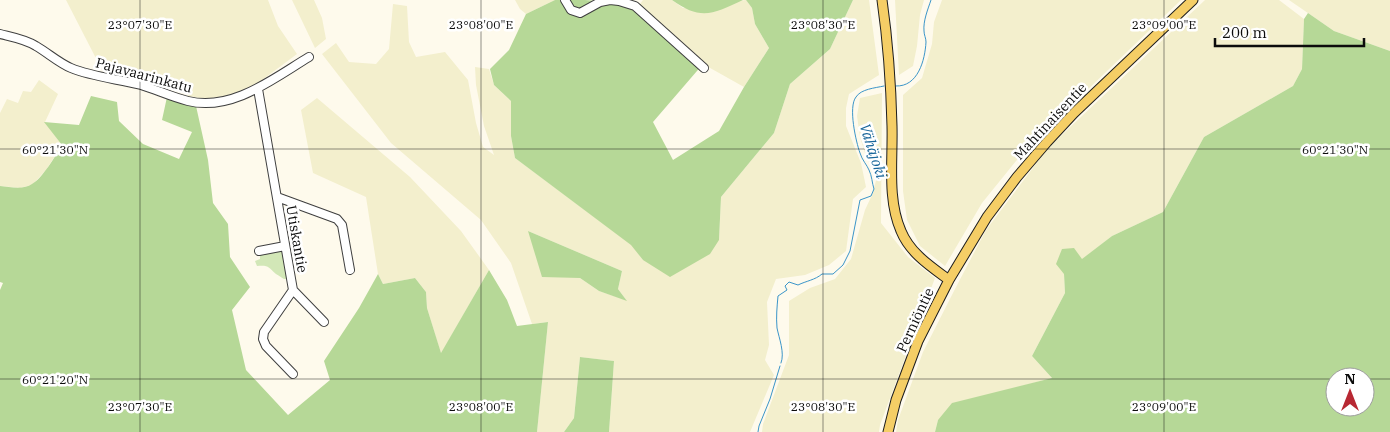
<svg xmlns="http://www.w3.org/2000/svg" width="1390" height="432" viewBox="0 0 1390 432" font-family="'IBM Plex Serif',serif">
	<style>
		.farmland { fill: #f3efcd; fill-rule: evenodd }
		.green { fill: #d2e7b7 }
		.forest { fill: #b6d897; fill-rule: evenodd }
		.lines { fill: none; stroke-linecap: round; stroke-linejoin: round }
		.stream { stroke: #3b95c9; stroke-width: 1 }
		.minor-casing { stroke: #3f3f3f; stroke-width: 10 }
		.major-casing { stroke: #1d1d1d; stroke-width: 11 }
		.minor { stroke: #fff; stroke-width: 8 }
		.major { stroke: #f5ce66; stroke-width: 9 }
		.ticks { fill: none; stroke: #0c0c0c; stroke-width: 1; stroke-opacity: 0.45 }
		.labels { text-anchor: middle; stroke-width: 5; stroke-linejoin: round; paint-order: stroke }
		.street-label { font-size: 14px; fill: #0c0c0c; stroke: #fff }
		.water-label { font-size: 15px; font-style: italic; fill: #19669a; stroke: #fff }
		.ticks-label { font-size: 12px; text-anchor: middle; fill: #0c0c0c; stroke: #fff; stroke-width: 5; stroke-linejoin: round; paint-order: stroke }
	</style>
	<rect width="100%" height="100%" fill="#fefaec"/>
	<path class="farmland" d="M66,0H268L278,26L297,54L254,86L230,95L206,99L188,96L187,92L169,84L161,87L116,73L103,72Z
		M292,0H314L322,18L326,39L315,48Z
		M515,0H555L526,14L520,9Z
		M643,0H672L683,8L746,0L752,8L755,24L769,48L744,87L703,64L640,4Z
		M853,0H869L879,75L849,94L846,108V126L861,163L866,187L853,199L846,251L829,265L805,275L776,279L767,302L769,345L765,360L774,375L750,432H609L614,361L580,357L574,418L564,432H537L548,322L532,324L511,263L481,220L391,143L322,54L336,43L349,62L376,64L389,49L393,4L407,6L409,42L416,57L445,52L468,80L476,123L483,147L494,155L484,126L476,85L475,67L489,69L494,85L511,101V136L515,158L632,245L643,260L719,240L721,197L774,133L790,84L830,49ZM528,231L622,271L618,289L626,300L599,291L580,278Z
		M895,0H924L920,15L917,46L913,66L899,75Z
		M942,0H1181L1057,119L1016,161L982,203L945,266L920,246L907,220L903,191V95L922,78L932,44L934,22Z
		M1205,0H1279L1304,19L1302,69L1293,86L1204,137L1163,212L1112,236L1064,274L1065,293L1032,356L1052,378L1022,386L938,420L935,432H896L898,420L923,352L955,289L986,230L1048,148Z
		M1289,0H1390V51L1334,31Z
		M39,80L58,94L45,122L62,145L46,170L32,185L20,188L0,186V113L7,99L18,103L23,91L31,92Z
		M882,93L881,223L908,257L935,278L880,425L879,432H762L763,424L789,355V301L810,288L835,279L851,259L865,210L872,195L877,177L865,153L860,137L857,116L860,98Z
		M317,98L410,177L461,231L489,270L441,354L427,308L426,292L415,278L383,284L378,274L366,197L313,173L301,110Z"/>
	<path class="green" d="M284,249L289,279H284C281,277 279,276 276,274C268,267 269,265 257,266L255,261L260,259V253L277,252V250Z"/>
	<path class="forest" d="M555,0H585L640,4L703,64L653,122L673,160L719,131L744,87L769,48L755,24L752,8L746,0H853L830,49L790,84L774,133L721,197L719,240L710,254L670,277L643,260L631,245L515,158L511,136V101L494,85L490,69L509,50L526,14Z
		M672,0H743C713,14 701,21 672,0Z
		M1308,13L1334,31L1390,51V432H935L938,420L952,403L1052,378L1032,356L1065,293L1064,274L1056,264L1062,249L1074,248L1082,259L1112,236L1163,212L1204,137L1293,86L1302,69L1304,19ZM1335,377H1365V407H1335Z
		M91,96L117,102L119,121L143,144L179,159L192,132L162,120L167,97L196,106L208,160L213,203L228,224L230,257L250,287L232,310L246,370L288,415L330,380L324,361L359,308L378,274L383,284L415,278L426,292L427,308L441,353L489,270L507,300L517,326L548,322L537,432H0V290L3,283L0,282V186C10,187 24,190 32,184C42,179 56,155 62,145L44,122L79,125Z
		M528,231L622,271L618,289L627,301L599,291L580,278L542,277Z
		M580,357L614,361L609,432H564L574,418Z"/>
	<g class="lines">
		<path class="stream" d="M896,86C918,87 925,60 926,42C926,38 924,35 924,31C923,21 928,9 931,0
			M781,363C785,353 779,338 777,328C776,317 777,307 778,296L787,290L785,286L789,282L798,285C806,281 815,280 822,274H833L843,265L850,251L860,200L871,196L874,189C872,183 872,176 869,170C867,165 862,160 860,153C856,142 848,107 856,97C861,89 875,88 884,86
			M758,432L759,426L770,399L780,366"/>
		<defs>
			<path id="minor" d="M565,0L571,10L580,13L600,2L610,0L619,1L635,6L704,68
				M0,34C12,37 25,39 36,46C48,53 59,63 71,68C93,77 118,79 141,85C157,90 172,97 188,101C232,112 274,78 309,57
				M258,89L293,290L264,332L263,339L266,346L293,374
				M277,197L337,219L342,225L350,270
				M259,251L285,246
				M293,290L324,322"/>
			<path id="major" d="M882,0C888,42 891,84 892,126C893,160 887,199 901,231C910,253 930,266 949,280
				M888,432L896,400L918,341L949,280L987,217L1017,177L1047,142L1074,113L1193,0"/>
		</defs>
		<use href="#minor" class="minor-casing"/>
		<use href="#major" class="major-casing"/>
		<use href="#minor" class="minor"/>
		<use href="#major" class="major"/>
	</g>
	<path class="ticks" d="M140,0V432M481,0V432M823,0V432M1164,0V432M0,149H1390M0,379H1335M1365,379H1390"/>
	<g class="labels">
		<g class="street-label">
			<text transform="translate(144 75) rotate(15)" y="5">Pajavaarinkatu</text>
			<text transform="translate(1050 121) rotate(-47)" y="5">Mahtinaisentie</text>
			<text transform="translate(297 239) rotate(80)" y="5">Utiskantie</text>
			<text transform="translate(915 320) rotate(-65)" y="5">Perniöntie</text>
		</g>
		<g class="water-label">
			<text transform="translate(873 151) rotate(72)" y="5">Vähäjoki</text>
		</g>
	</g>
	<g class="ticks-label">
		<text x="140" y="29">23°07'30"E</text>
		<text x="481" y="29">23°08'00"E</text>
		<text x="823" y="29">23°08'30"E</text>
		<text x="1164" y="29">23°09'00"E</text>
		<text x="55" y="154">60°21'30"N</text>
		<text x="1335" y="154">60°21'30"N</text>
		<text x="55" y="384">60°21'20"N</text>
		<text x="140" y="411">23°07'30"E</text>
		<text x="481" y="411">23°08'00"E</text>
		<text x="823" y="411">23°08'30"E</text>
		<text x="1164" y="411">23°09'00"E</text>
	</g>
	<g transform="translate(1350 392)"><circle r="24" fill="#ffffff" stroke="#9e9e9e"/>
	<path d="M0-4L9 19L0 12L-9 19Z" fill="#b82833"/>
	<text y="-8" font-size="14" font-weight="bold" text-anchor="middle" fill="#0c0c0c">N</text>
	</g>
	<path d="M1215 38v8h149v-8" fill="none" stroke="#0c0c0c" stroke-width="2.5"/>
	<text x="1222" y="38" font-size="15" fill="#0c0c0c" stroke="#ffffff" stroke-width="4" paint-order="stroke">200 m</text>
</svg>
